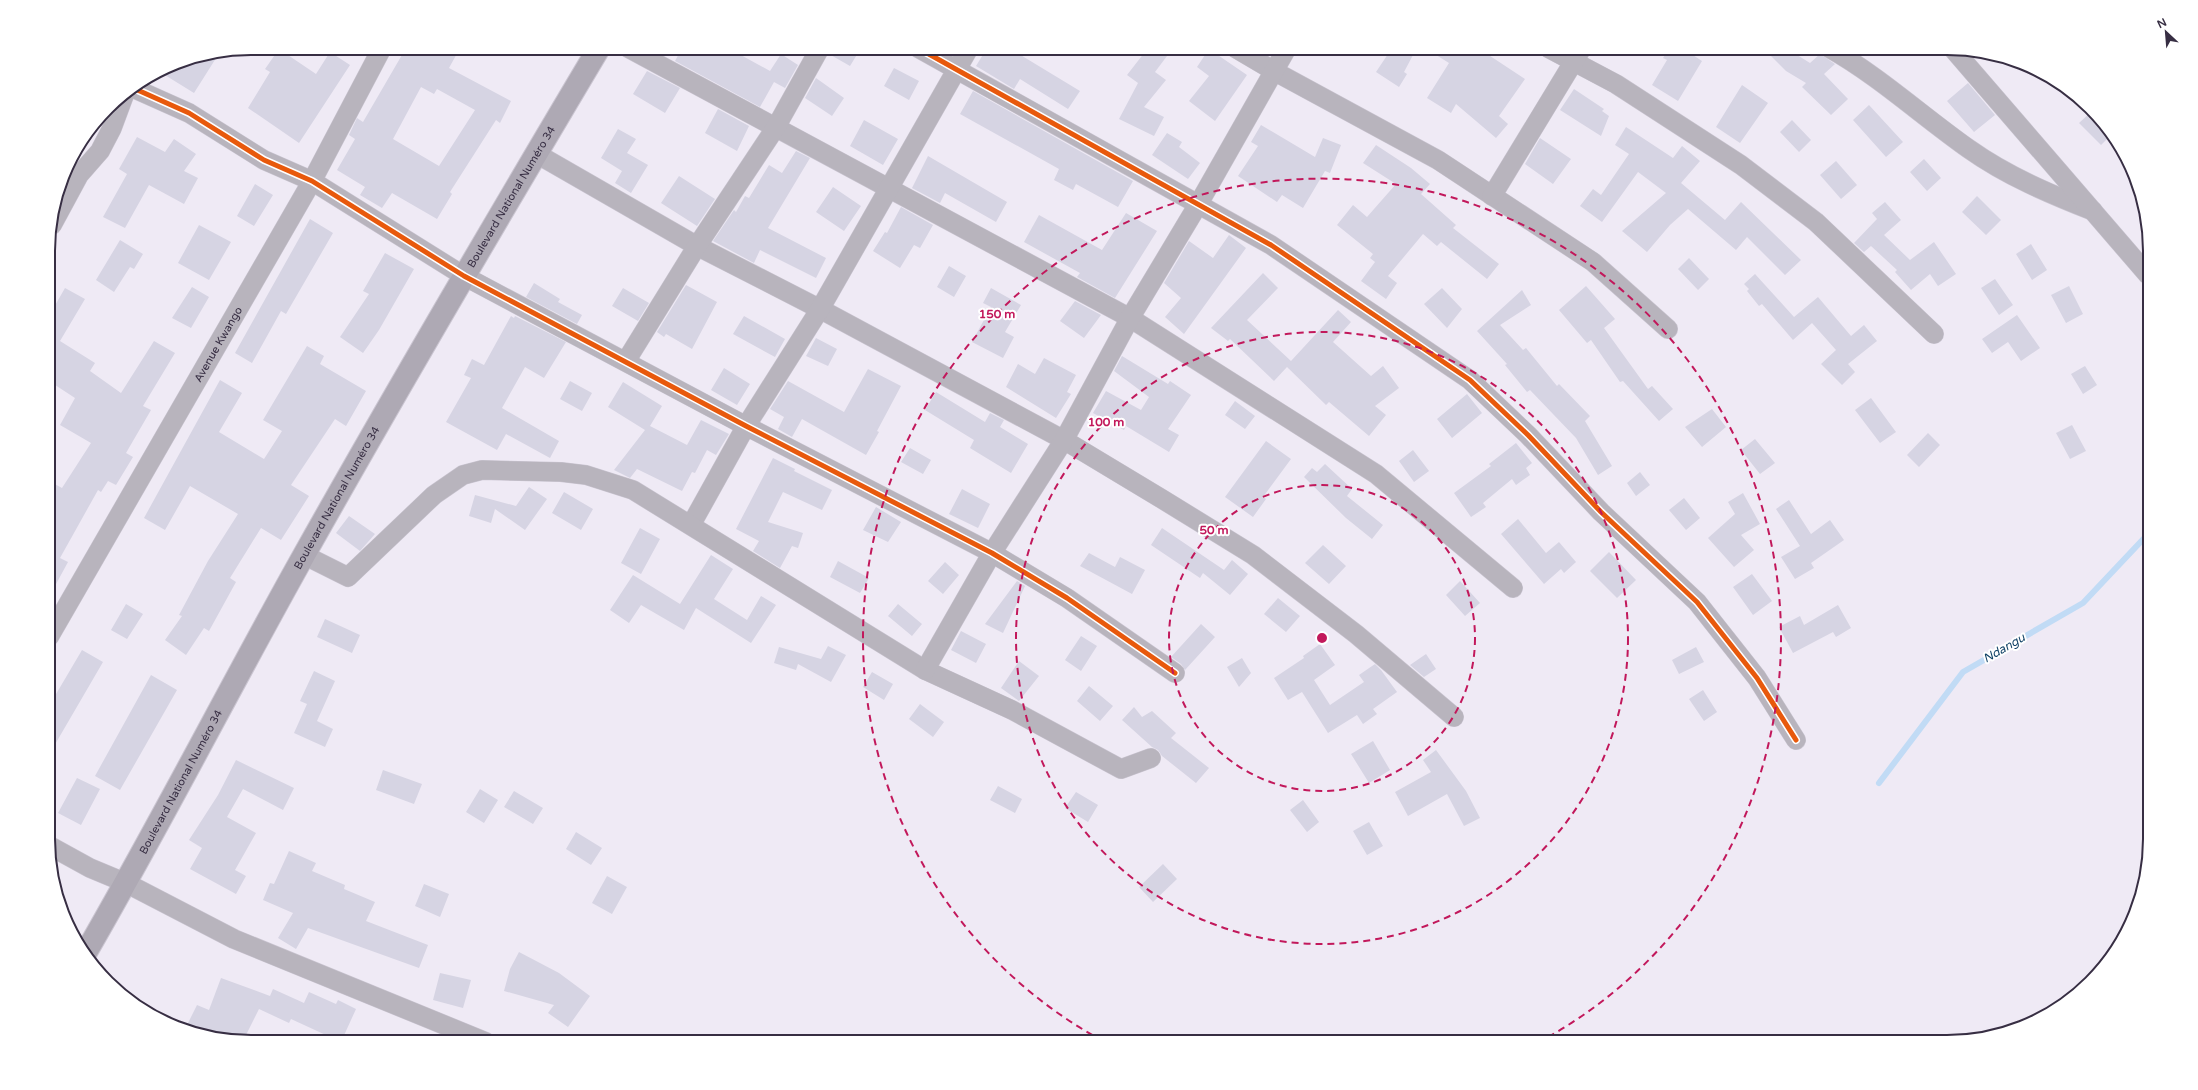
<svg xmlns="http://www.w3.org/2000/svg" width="2198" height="1090" viewBox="0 0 2198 1090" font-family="'Varela Round',sans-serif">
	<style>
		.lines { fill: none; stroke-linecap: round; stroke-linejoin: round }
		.stream { stroke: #c1dbf5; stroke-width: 6 }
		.building { fill: #d6d4e3; fill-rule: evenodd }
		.minor-casing { stroke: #cac5d1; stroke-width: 20 }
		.secondary-casing { stroke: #cac5d1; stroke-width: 24 }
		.minor { stroke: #b8b4bd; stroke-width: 19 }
		.secondary { stroke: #aea9b4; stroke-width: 22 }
		.cycleway-casing { stroke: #fff; stroke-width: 8 }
		.cycleway { stroke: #e8590c; stroke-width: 5 }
		.ring { fill: none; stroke: #c2185b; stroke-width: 2; stroke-dasharray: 7 5 }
		.labels { text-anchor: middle; stroke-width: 4; stroke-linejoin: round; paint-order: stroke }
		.street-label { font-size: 11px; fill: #372e43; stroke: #fff }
		.water-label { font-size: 12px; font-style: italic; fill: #114266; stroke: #fff }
		.rim { fill: none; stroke: #372e43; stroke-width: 2 }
		.centre { fill: #c2185b; stroke: #fff; stroke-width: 2 }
		.ring-label { font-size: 12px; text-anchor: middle; font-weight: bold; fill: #c2185b; stroke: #fff; stroke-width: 4; stroke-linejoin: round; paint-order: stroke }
	</style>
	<rect width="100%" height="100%" fill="#efeaf5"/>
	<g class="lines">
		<path class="stream" d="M1879,783L1963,672L2083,603L2149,533"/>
	</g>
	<path class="building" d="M406,48H460L449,68L511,101L500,123L496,120L450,192L452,194L437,219L392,193L382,208L360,195L365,187L337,170L355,139L349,135L357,118L363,122ZM421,87L434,94L437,89L475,110L439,166L393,139Z
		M682,48H743L739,54L770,71L781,54L798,65L785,88L774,82L760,107L675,61Z
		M831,48H861L850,66L829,54Z
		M987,48H1009L1080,91L1068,109L1020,79L1014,89L976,66Z
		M1148,48H1173L1155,72L1166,80L1144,107L1164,117L1154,136L1119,119L1138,83L1127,75Z
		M1392,48H1399L1413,55L1404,72L1407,74L1399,87L1376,72Z
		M1425,48H1478L1525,79L1499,116L1508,124L1496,138L1456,104L1451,113L1427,98L1449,63Z
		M1670,48H1682L1702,61L1678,101L1652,85L1667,60L1663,58Z
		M1763,48H1786L1810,63L1820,54L1835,64L1824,74L1848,99L1831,115L1802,87L1806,83L1786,71Z
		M279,49L316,74L330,52L350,65L299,143L248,108L270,72L265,69Z
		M1209,49L1247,75L1215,121L1189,101L1209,76L1197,67Z
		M218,55L194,93L160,72L174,63Z
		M894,68L919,81L909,100L884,86Z
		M647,71L680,88L665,113L633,94Z
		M816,78L844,98L832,116L805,98Z
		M1968,83L1995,115L1974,132L1947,101Z
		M1742,85L1768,103L1740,143L1716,127Z
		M1574,89L1604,109L1602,111L1609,116L1601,136L1560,110Z
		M973,91L1133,181L1118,207L1076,184L1073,190L1054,180L1059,169L960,114Z
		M1869,105L1903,142L1886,157L1853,120Z
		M718,109L749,126L737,151L705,133Z
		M2092,111L2112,134L2101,145L2079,123Z
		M864,120L898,139L883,165L850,146Z
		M1792,120L1811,140L1799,152L1780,132Z
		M1261,125L1315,157L1323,138L1341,145L1330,173L1325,171L1303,208L1282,195L1277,202L1238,176L1258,146L1251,142Z
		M1626,127L1673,158L1682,146L1700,161L1681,183L1725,220L1741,202L1801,260L1785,275L1747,237L1736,250L1688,209L1670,225L1647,252L1622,231L1666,193L1638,172L1602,222L1580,206L1593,189L1601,195L1629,154L1615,145Z
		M618,129L636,139L627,153L648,165L631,193L615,183L622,171L601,158Z
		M1167,133L1182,142L1179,147L1200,163L1188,179L1152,155Z
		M137,137L165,152L174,139L196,154L184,171L198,178L184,204L149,185L125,228L103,217L127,174L119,169Z
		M1540,138L1571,159L1553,184L1525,164Z
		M1376,145L1411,168L1430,184L1421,194L1456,225L1453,228L1499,264L1487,279L1441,242L1437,246L1423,234L1388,276L1397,283L1386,299L1361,281L1375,262L1370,258L1373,254L1337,225L1353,205L1367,217L1396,184L1363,163Z
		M796,151L810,158L768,228L826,258L816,278L760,250L754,263L713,241L734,210L736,212L745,196L749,198L769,165L782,173Z
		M928,156L1007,202L996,222L945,193L940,203L912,188Z
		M1924,159L1941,178L1927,191L1910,172Z
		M1836,161L1857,185L1841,199L1820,175Z
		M679,176L715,199L697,226L661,203Z
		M255,184L273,195L254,226L237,216Z
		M833,187L861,206L844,231L816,212Z
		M1977,196L2001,220L1986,235L1962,212Z
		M1885,202L1901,220L1884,235L1910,260L1934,242L1956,274L1938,286L1930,274L1911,290L1895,272L1897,270L1871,246L1864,252L1854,243L1877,219L1872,213Z
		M901,207L933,225L920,248L914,245L900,268L873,251L885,232L887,233Z
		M1126,213L1157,231L1115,298L1077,277L1080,273L1024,242L1039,215L1102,250Z
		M310,219L333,233L286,314L281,311L252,363L235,353Z
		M199,225L231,242L209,280L178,263Z
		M1229,235L1246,248L1184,334L1165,317L1181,298L1164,283L1189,241L1213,258Z
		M120,240L143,254L134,269L130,267L114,292L96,280Z
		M2031,244L2047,270L2032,280L2016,254Z
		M385,253L414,269L379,330L363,353L340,337L369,294L363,291Z
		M1689,258L1709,279L1698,290L1678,269Z
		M949,266L966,276L954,297L937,287Z
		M1263,273L1278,288L1247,320L1291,361L1338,310L1351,322L1333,342L1371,376L1383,366L1399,388L1375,406L1386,415L1369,436L1329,402L1326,405L1287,367L1274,381L1230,339L1228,341L1211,328Z
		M1755,274L1794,317L1818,297L1851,336L1864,325L1877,341L1848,364L1855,372L1842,385L1821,364L1836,350L1812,323L1793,340L1762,304L1759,306L1747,291L1749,289L1744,284Z
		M1995,279L2013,305L1999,315L1981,288Z
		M534,283L560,299L558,302L582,315L577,324L526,297Z
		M686,285L717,302L692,349L666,334L664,337L657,332Z
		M1586,286L1615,319L1604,328L1648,389L1652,386L1673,409L1659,421L1623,381L1620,382L1591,340L1587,343L1559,310Z
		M2069,286L2083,314L2066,323L2051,295Z
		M192,287L209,297L191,328L172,318Z
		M65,288L85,299L60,341L95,363L90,371L121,393L154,341L175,353L143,406L151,410L126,453L133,457L116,485L108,481L101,492L98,490L60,558L68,562L49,597V481L62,488L91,443L60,425L75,398L49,381V316Z
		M623,288L649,303L638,321L612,306Z
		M991,288L1021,305L1005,332L1014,337L1003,358L972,342L991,307L983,303Z
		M1442,288L1462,309L1447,328L1424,304Z
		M1522,290L1531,305L1500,325L1523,350L1526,348L1557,386L1559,384L1590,416L1585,421L1612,466L1598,475L1576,438L1530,390L1527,392L1505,365L1507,364L1477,331Z
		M1075,301L1101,315L1084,338L1060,321Z
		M2017,315L2040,348L2021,361L2008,342L1992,353L1982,339Z
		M511,316L514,318L515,316L566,342L544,378L525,367L502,408L559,441L550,458L506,434L497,450L446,422L471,378L464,375L472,359L484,365Z
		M744,316L785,339L775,357L733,334Z
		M816,338L837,349L828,366L806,356Z
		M307,346L324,356L320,364L366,391L346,426L335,419L291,485L309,496L281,540L261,528L230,578L236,582L209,631L204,628L186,655L165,640L182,616L179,615L208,561L238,514L190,486L165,530L144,518L220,380L242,393L219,432L264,459L282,431L263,420Z
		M1122,356L1168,384L1170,381L1191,395L1168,429L1179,435L1169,452L1126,426L1124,430L1093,413L1106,391L1141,410L1149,397L1114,371Z
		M1044,358L1076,375L1067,392L1071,394L1056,418L1006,387L1018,364L1035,374Z
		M2085,366L2097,385L2083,394L2071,374Z
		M724,368L750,384L737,405L711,390Z
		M868,369L901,386L877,431L879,432L866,455L802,419L792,437L778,429L784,417L770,409L788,381L844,412Z
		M570,381L592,393L582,411L560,399Z
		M623,382L662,406L650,426L687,445L701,420L729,434L716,455L707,450L695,473L692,472L682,491L637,469L630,478L614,470L645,430L608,407Z
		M936,392L985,422L990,413L1004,420L1000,427L1028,444L1011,473L970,448L974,440L925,410Z
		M1467,394L1482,413L1452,438L1437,419Z
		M1871,398L1896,432L1880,443L1855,410Z
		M1235,401L1255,416L1245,429L1225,415Z
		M1712,409L1726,427L1702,447L1685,427Z
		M2072,425L2086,451L2070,459L2056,433Z
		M1928,433L1940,445L1919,467L1907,455Z
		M1755,439L1775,463L1760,474L1741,450Z
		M1266,441L1291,459L1263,497L1266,499L1253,517L1225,497Z
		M1516,443L1532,463L1526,468L1530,475L1516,485L1512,479L1483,503L1486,507L1471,517L1454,493L1491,466L1489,464Z
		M910,448L931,460L923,474L901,462Z
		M1413,450L1429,471L1414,482L1399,461Z
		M773,458L795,469L794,471L832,490L822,510L783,492L768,522L803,533L798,548L792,546L780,568L753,551L759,541L736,529Z
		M1325,464L1352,489L1347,496L1383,525L1372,539L1346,518L1304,477L1312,468L1317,472Z
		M1640,472L1650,485L1636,496L1627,483Z
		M529,487L547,499L525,530L495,509L491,523L469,516L475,495L516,506Z
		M962,489L990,504L978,528L949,514Z
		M564,492L593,509L581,530L552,513Z
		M1743,493L1760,524L1741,535L1754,550L1734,567L1708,538L1735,514L1728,502Z
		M1684,498L1700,518L1686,530L1669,510Z
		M1789,500L1811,534L1830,520L1844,540L1811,563L1814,568L1795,579L1781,557L1800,546L1776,509Z
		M876,507L901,522L888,542L863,530Z
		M349,516L375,534L360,551L336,533Z
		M1518,519L1546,553L1559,542L1576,562L1564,573L1561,569L1544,584L1501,534Z
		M640,528L660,539L641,574L621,563Z
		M1162,528L1224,570L1232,560L1248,574L1230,595L1203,573L1200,578L1151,545Z
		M1323,545L1346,566L1329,584L1305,563Z
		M1609,552L1636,580L1617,598L1590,571Z
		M1089,553L1115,567L1120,557L1145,570L1132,594L1080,566Z
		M711,555L733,569L714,599L747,620L761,596L776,605L751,643L696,608L684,630L641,605L629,623L610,610L633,575L680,604Z
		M838,561L869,578L860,593L830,577Z
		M945,562L959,575L943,594L928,581Z
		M1752,574L1772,601L1753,615L1733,587Z
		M1017,581L1025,586L1003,633L985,624Z
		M1460,581L1480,603L1465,616L1446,595Z
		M1278,598L1300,616L1286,632L1264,614Z
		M126,604L143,614L127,639L111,630Z
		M898,604L922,624L912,636L888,616Z
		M1838,605L1851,628L1836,637L1833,632L1793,653L1779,627L1800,616L1804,625Z
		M325,619L360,635L352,653L317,637Z
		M1201,624L1215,637L1185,670L1181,664L1171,657Z
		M961,631L986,644L976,663L951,650Z
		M1081,636L1097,646L1081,671L1065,660Z
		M1320,644L1335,665L1314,680L1330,705L1364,682L1359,675L1375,664L1381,670L1397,692L1373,709L1377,714L1363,724L1357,715L1328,733L1302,692L1288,700L1274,678L1304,658L1303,656Z
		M828,646L846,655L831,682L798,664L796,670L774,663L779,647L821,659Z
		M1696,647L1704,662L1679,674L1672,660Z
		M82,650L103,662L50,753L49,706Z
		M1426,654L1436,669L1424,677L1410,665Z
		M1242,658L1251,673L1239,687L1227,667Z
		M1019,661L1039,676L1019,701L1001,688Z
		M314,671L335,681L317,721L333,729L325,747L294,733L307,704L300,701Z
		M872,672L893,684L884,700L863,687Z
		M151,675L177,690L120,790L95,776Z
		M1089,686L1113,706L1100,721L1077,701Z
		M1703,690L1717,712L1704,721L1689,699Z
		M920,704L944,722L933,737L909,719Z
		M1134,707L1142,717L1152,711L1176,733L1171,738L1209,768L1196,783L1162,756L1158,750L1152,747L1122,720Z
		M1373,741L1390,770L1369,783L1351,754Z
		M1436,750L1466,791L1480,818L1464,826L1447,794L1408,816L1395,792L1431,772L1423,760Z
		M236,760L294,788L283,810L243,789L227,817L256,833L235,870L246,876L236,894L190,869L202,848L189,840L218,795Z
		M383,770L422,784L414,804L376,790Z
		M77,778L100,789L81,825L58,813Z
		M998,786L1022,799L1015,813L990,800Z
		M480,789L498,800L484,823L466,812Z
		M514,791L543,808L533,824L504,807Z
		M1076,792L1098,805L1088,822L1065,808Z
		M1303,800L1319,822L1307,832L1290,810Z
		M1369,822L1383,846L1367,855L1353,831Z
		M576,832L602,848L591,865L566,849Z
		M289,851L316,863L312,871L345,885L344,889L375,902L366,921L428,945L419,968L308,928L296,949L278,938L293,913L263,900L270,883L274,884Z
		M1163,864L1177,879L1153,902L1139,887Z
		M607,876L627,887L612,914L592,903Z
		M424,884L449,894L440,917L415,906Z
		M519,952L559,973L590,996L568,1027L548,1013L554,1005L504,991L510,969Z
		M440,973L471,980L463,1008L433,1000Z
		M221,978L270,996L273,989L304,1003L309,992L336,1004L338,1000L356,1009L341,1042L291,1019L289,1023L259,1009L243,1041L216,1039L187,1025L197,1005L209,1010Z"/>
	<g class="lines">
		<defs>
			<g id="minor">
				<path d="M628,48L1130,318L1376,474L1513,588"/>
				<path d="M918,48L1271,245L1470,380L1528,435L1601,512L1697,602L1757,678L1796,740"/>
				<path d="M1235,48L1274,71L1438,160L1593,262L1668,329"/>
				<path d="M1548,48L1616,84L1741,165L1816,222L1934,334"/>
				<path d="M1829,48C1879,76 1922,116 1969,149C2007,176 2050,194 2093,211"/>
				<path d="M1953,49L2148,275"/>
				<path d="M133,88L189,113L264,160L312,181L464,276L746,426L992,553L1067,598L1175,673"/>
				<path d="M537,154L697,246L820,309L1064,440L1162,499L1253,555L1356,634L1454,717"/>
				<path d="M1492,196L1582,48"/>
				<path d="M52,225L79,175L100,151L112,128L125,93"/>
				<path d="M626,361L697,246L776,127L820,48"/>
				<path d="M691,525L746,426L820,309L969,48"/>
				<path d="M304,555L348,577L434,495L463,475L482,470L561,472L586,475L633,490L925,670L1012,710L1121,769L1151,758"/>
				<path id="s1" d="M49,637L312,181L382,48"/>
				<path d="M925,670L992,553L1064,440L1130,318L1199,203L1287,48"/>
				<path d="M50,846L90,868L126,883L234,939L486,1042"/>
			</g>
			<g id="secondary">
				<path id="s2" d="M85,954C161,823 230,687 304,555C400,384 499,216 599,48"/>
			</g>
		</defs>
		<use href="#minor" class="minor-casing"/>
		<use href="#secondary" class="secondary-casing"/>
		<use href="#minor" class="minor"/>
		<use href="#secondary" class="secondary"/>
		<defs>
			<path id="cycleway" d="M918,48L1271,245L1470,380L1528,435L1601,512L1697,602L1757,678L1796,740
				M133,88L189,113L264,160L312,181L464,276L746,426L992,553L1067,598L1175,673"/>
		</defs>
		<use href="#cycleway" class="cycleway-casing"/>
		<use href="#cycleway" class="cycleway"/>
	</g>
	<g class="ring">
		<circle cx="1322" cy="638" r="153"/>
		<circle cx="1322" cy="638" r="306"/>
		<path d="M1103 1041A459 459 0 1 1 1541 1041"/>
	</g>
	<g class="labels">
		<g class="street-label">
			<text dy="4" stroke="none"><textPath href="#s2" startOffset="869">Boulevard National Numéro 34</textPath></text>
			<text dy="4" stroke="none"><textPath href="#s1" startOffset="338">Avenue Kwango</textPath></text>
			<text dy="4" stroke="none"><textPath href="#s2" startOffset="521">Boulevard National Numéro 34</textPath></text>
			<text dy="4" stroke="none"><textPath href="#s2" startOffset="197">Boulevard National Numéro 34</textPath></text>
		</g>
		<g class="water-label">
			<text transform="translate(2004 648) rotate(-30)" y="4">Ndangu</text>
		</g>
	</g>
	<path d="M0 0H2198V1090H0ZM251 55H1947A196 196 0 0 1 2143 251V839A196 196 0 0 1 1947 1035H251A196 196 0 0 1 55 839V251A196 196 0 0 1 251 55Z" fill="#fff" fill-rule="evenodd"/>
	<path class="rim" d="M251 55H1947A196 196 0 0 1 2143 251V839A196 196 0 0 1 1947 1035H251A196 196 0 0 1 55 839V251A196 196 0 0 1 251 55Z"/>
	<circle cx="1322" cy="638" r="6" class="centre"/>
	<g class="ring-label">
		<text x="997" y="318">150 m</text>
		<text x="1106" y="426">100 m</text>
		<text x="1214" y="534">50 m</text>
	</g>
	<g transform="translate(2166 32) rotate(334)" stroke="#ffffff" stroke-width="3" paint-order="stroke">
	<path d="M0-3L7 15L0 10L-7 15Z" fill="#372e43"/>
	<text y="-6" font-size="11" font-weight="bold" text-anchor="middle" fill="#372e43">N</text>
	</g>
</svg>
